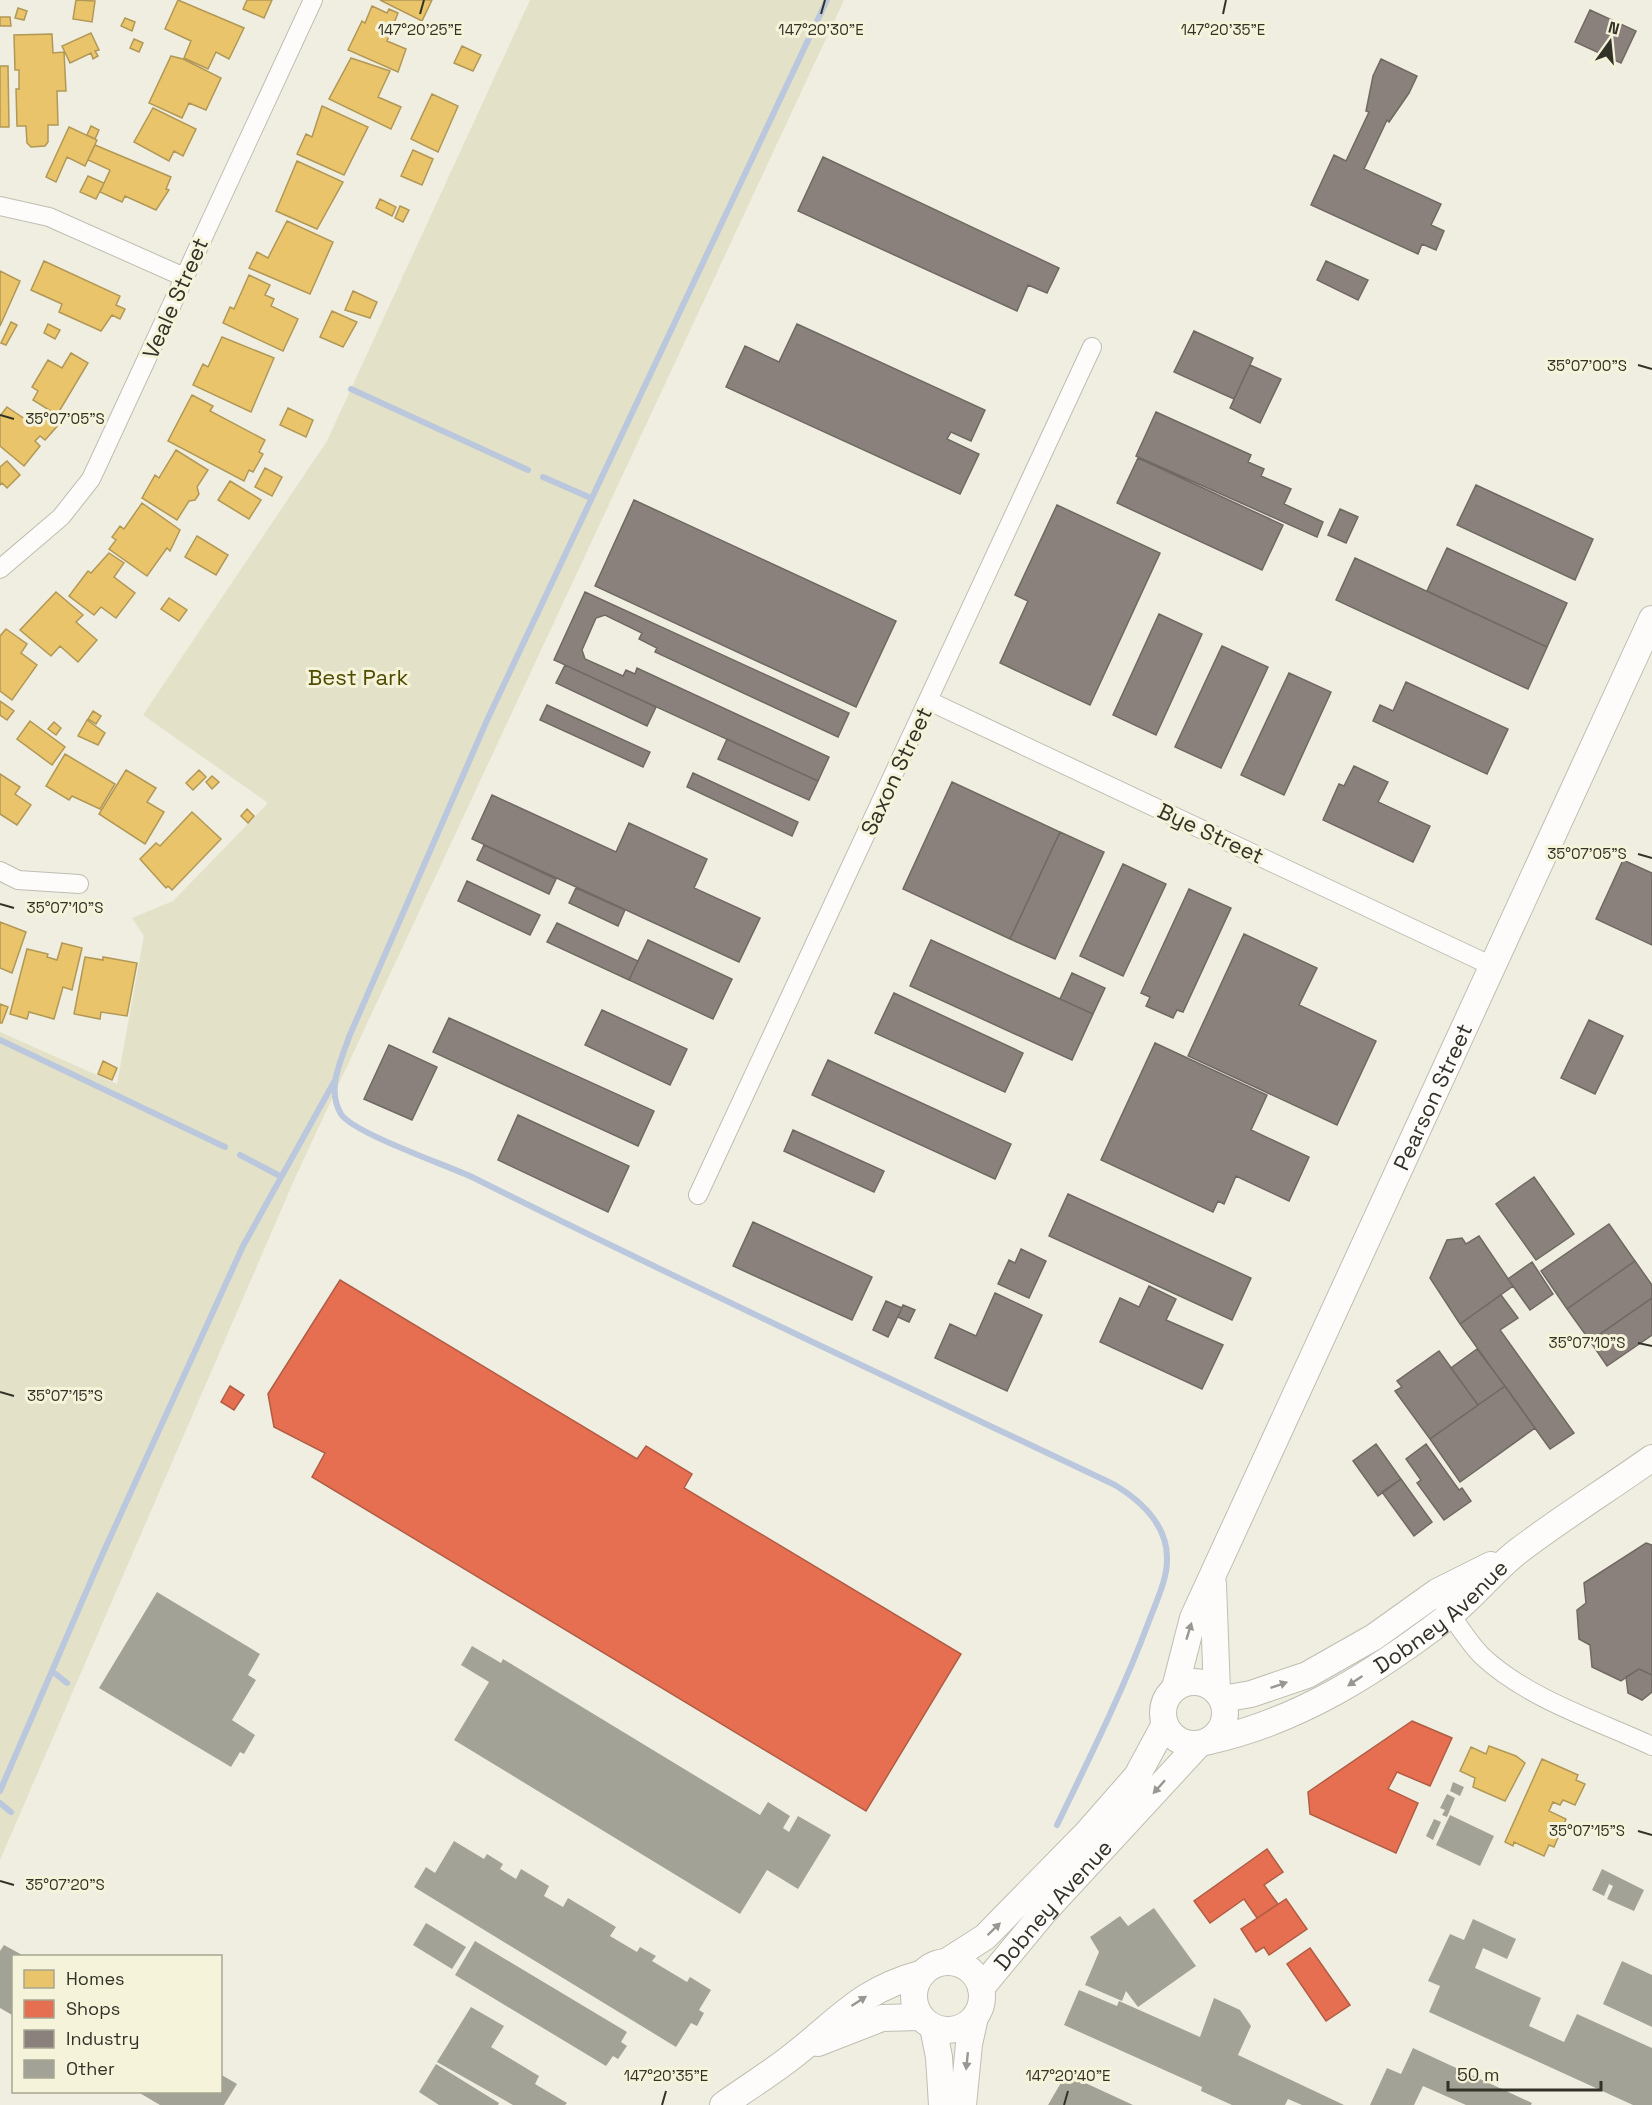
<svg xmlns="http://www.w3.org/2000/svg" width="1652" height="2105" viewBox="0 0 1652 2105" font-family="'Space Grotesk',sans-serif">
	<style>
		.green { fill: #e3e2c8 }
		.homes { fill: #e9c46a; stroke: #b29856; stroke-width: 1.5 }
		.shops { fill: #e76f51; stroke: #b15d45; stroke-width: 1.5 }
		.industry { fill: #8a817c; stroke: #706963; stroke-width: 1.5 }
		.lines { fill: none; stroke-linecap: round; stroke-linejoin: round }
		.stream { stroke: #bac7dc; stroke-width: 6 }
		.building { fill: #a3a297 }
		.street-casing { stroke: #bebeb2; stroke-width: 20 }
		.secondary-casing { stroke: #bebeb2; stroke-width: 28 }
		.street { stroke: #fdfcfa; stroke-width: 18 }
		.secondary { stroke: #fdfcfa; stroke-width: 26 }
		.oneway { fill: #989791 }
		.ticks { fill: none; stroke: #333228; stroke-width: 2 }
		.labels { text-anchor: middle; stroke-width: 6; stroke-linejoin: round; paint-order: stroke }
		.street-label { font-size: 22px; fill: #333228; stroke: #f5f3da }
		.park-label { font-size: 22px; fill: #514b01; stroke: #f5f3da }
		.ticks-label { font-size: 15px; text-anchor: middle; fill: #333228; stroke: #f5f3da; stroke-width: 6; stroke-linejoin: round; paint-order: stroke }
	</style>
	<rect width="100%" height="100%" fill="#efeee0"/>
	<path class="green" d="M530,0H844L295,1178L0,1860V1032L117,1084L144,936L132,918L173,901L268,803L143,715L327,441Z"/>
	<path class="homes" d="M76,0L95,1L92,22L73,19Z
		M178,0L244,28L229,59L216,52L208,69L184,58L191,41L165,29Z
		M247,0H272L264,18L243,9Z
		M380,0H432L422,21Z
		M372,6L387,13L389,9L398,13L387,41L406,49L398,72L348,50L362,21L365,23Z
		M18,8L27,11L24,20L15,18Z
		M0,17H10L11,26H0Z
		M125,18L135,22L132,31L121,26Z
		M91,33L99,50L95,51L98,56L93,59L91,53L70,63L62,46Z
		M52,34L53,53L64,52L66,91H57L58,125H48V142L45,146L31,147L27,143L26,126H17L16,89H19V70H15L14,35Z
		M134,39L143,43L139,52L130,48Z
		M462,46L481,55L473,71L454,63Z
		M171,56L183,59L221,78L206,110L189,103L182,118L149,103Z
		M351,58L390,71L378,97L401,107L391,129L329,99Z
		M0,66H8L9,127H0Z
		M432,94L458,106L438,152L411,139Z
		M322,106L368,127L344,175L297,154L306,134L312,137Z
		M153,108L196,129L183,156L174,151L169,161L134,142Z
		M91,126L99,130L95,139L87,135Z
		M69,127L97,140L85,166L67,157L56,182L46,177Z
		M95,145L171,177L166,189L169,190L156,210L125,196L122,202L100,192L110,170L88,160Z
		M413,150L433,159L422,185L401,176Z
		M297,161L343,182L317,229L276,211Z
		M88,176L104,183L96,199L80,192Z
		M380,199L396,207L392,216L376,208Z
		M400,206L409,210L403,222L395,218Z
		M287,221L333,242L310,294L249,268L257,252L268,258Z
		M44,261L120,296L116,305L125,309L120,319L112,315L101,331L59,312L62,304L31,290Z
		M0,271L20,281L0,326Z
		M249,275L270,285L265,295L274,299L271,306L298,319L283,351L223,323L230,307L234,309Z
		M353,291L377,302L370,318L345,310Z
		M332,311L357,322L343,347L320,337Z
		M11,322L17,325L6,345L1,343Z
		M48,324L60,330L55,339L44,333Z
		M222,337L274,358L251,412L193,385L203,364L208,367Z
		M71,353L88,363L57,415L33,400L38,391L32,387L48,360L62,368Z
		M192,395L213,406L210,411L265,440L259,452L263,454L253,472L249,470L244,481L168,441Z
		M7,407L34,425L46,410L61,422L45,440L40,436L35,441L40,446L24,466L0,446V416Z
		M288,408L313,420L306,437L280,425Z
		M176,450L208,470L197,487L199,494L195,500L189,501L177,520L142,498L155,475L159,478Z
		M7,461L20,475L7,488L2,483L0,485V467Z
		M265,468L282,477L272,496L255,487Z
		M230,481L261,500L249,519L218,500Z
		M142,503L180,530L170,551L167,548L147,576L109,549L116,540L112,537L120,526L124,529Z
		M197,536L228,555L216,575L185,557Z
		M109,553L124,563L114,577L135,593L116,618L101,607L94,615L69,596L88,571L91,573Z
		M56,592L83,615L76,622L97,640L78,662L60,646L51,656L20,630Z
		M169,598L187,610L179,621L161,609Z
		M6,629L27,644L21,653L37,665L12,700L0,691V636Z
		M0,701L14,711L7,720L0,715Z
		M93,711L101,716L96,724L88,719Z
		M87,720L105,733L98,745L78,736Z
		M30,721L65,747L52,765L17,739Z
		M54,722L61,728L56,735L48,729Z
		M65,754L115,784L100,809L72,796L69,800L46,786Z
		M126,770L156,788L147,802L164,812L145,844L99,814Z
		M199,770L206,777L193,790L186,783Z
		M0,774L20,787L15,794L31,805L17,825L0,814Z
		M212,776L219,782L212,789L206,782Z
		M247,809L254,816L248,823L241,816Z
		M192,812L221,839L172,890L168,886L166,888L140,859L156,843L160,846Z
		M0,922L26,932L12,973L0,968Z
		M62,943L82,948L72,990L63,987L54,1019L29,1012L27,1019L10,1014L27,949L48,954L47,957L57,960Z
		M85,957L103,960V957L137,963L127,1016L101,1012L100,1019L74,1014Z
		M0,1004L8,1007L2,1023H0Z
		M103,1061L117,1068L112,1080L98,1074Z
		M1489,1746L1516,1756L1525,1763L1505,1801L1473,1787L1475,1778L1460,1771L1471,1747L1486,1754Z
		M1542,1759L1578,1775L1576,1780L1585,1784L1575,1805L1563,1800L1560,1805L1553,1802L1549,1811L1566,1819L1554,1847L1549,1845L1544,1856L1514,1842L1513,1846L1505,1842Z"/>
	<path class="shops" d="M340,1280L637,1459L646,1446L692,1474L684,1488L961,1654L866,1811L312,1477L325,1453L274,1427L268,1394Z
		M230,1386L244,1395L234,1410L221,1402Z
		M1412,1721L1452,1738L1430,1786L1397,1772L1388,1789L1418,1803L1396,1853L1310,1814L1308,1792Z
		M1267,1849L1283,1872L1264,1885L1278,1904L1257,1918L1244,1899L1210,1923L1194,1901Z
		M1286,1899L1307,1929L1269,1955L1264,1947L1256,1952L1241,1929Z
		M1310,1948L1350,2005L1326,2021L1287,1964Z"/>
	<path class="industry" d="M1590,10L1636,31L1621,63L1575,42Z
		M1381,59L1417,76L1409,93L1389,122L1387,120L1364,169L1441,204L1431,225L1444,231L1436,250L1422,244L1418,254L1311,205L1334,155L1346,161L1369,112L1366,111L1373,76Z
		M823,157L1059,268L1047,293L1028,285L1017,311L798,211Z
		M1326,261L1368,280L1358,300L1317,280Z
		M797,324L985,410L971,441L951,432L947,439L979,454L960,494L726,387L745,346L779,362Z
		M1194,331L1253,358L1234,399L1174,372Z
		M1250,365L1281,379L1260,423L1230,408Z
		M1156,412L1251,455L1248,462L1264,469L1261,476L1291,489L1284,504L1323,522L1317,537L1136,456Z
		M1138,458L1283,525L1262,570L1117,503Z
		M1476,485L1593,539L1575,580L1457,525Z
		M634,500L896,621L856,707L595,586Z
		M1057,505L1160,553L1090,705L1000,663L1028,601L1015,595Z
		M1340,509L1358,517L1346,543L1328,535Z
		M1447,548L1567,603L1547,647L1427,591Z
		M1355,558L1547,647L1528,689L1336,600Z
		M585,592L849,713L838,737L655,652L657,648L639,639L642,633L605,615L596,618L582,650L585,659L623,676L626,670L635,674L637,668L829,757L818,781L554,660Z
		M1159,614L1202,634L1156,735L1113,715Z
		M1222,646L1268,667L1221,768L1175,747Z
		M565,665L656,707L647,726L556,683Z
		M1289,673L1331,692L1284,795L1241,775Z
		M1406,682L1508,729L1487,774L1373,721L1380,705L1393,711Z
		M547,705L650,752L643,767L540,720Z
		M727,739L818,781L809,800L718,759Z
		M1354,766L1388,782L1378,802L1430,826L1413,862L1323,820L1339,784L1344,786Z
		M693,773L798,822L792,836L687,787Z
		M952,782L1060,832L1010,939L903,889Z
		M492,795L616,852L629,823L707,859L694,888L760,918L739,962L472,839Z
		M1060,832L1104,852L1055,959L1010,939Z
		M484,845L556,879L549,894L477,860Z
		M1623,860L1652,873V945L1596,919Z
		M1123,864L1166,884L1123,976L1080,956Z
		M467,881L540,915L530,935L458,901Z
		M576,888L625,910L618,926L569,903Z
		M1189,889L1231,908L1183,1012L1177,1010L1173,1018L1146,1006L1150,997L1141,993Z
		M557,923L638,961L629,980L547,942Z
		M1244,934L1317,968L1299,1005L1376,1041L1337,1125L1188,1056Z
		M648,940L732,979L713,1019L629,980Z
		M931,940L1093,1014L1072,1060L910,986Z
		M1072,973L1105,988L1093,1014L1060,999Z
		M894,993L1023,1053L1005,1092L875,1033Z
		M602,1010L687,1049L670,1085L585,1045Z
		M449,1018L654,1111L638,1146L433,1052Z
		M1589,1020L1623,1036L1595,1094L1561,1078Z
		M1155,1043L1267,1095L1251,1130L1309,1157L1289,1201L1236,1176L1224,1204L1218,1201L1213,1212L1101,1160Z
		M389,1045L437,1067L412,1120L364,1099Z
		M828,1060L1011,1144L995,1179L812,1095Z
		M518,1115L629,1166L608,1212L498,1160Z
		M793,1130L884,1171L874,1192L784,1151Z
		M1534,1177L1574,1234L1536,1260L1496,1204Z
		M1068,1194L1251,1278L1232,1320L1049,1236Z
		M753,1222L872,1277L852,1320L733,1266Z
		M1609,1224L1635,1261L1567,1309L1541,1271Z
		M1479,1236L1513,1286L1460,1324L1430,1278L1447,1240L1462,1238L1466,1244Z
		M1021,1249L1046,1261L1029,1298L998,1284L1009,1260L1015,1263Z
		M1635,1261L1652,1285V1298L1590,1341L1567,1309Z
		M1532,1262L1553,1294L1530,1310L1508,1279Z
		M1149,1286L1176,1299L1166,1320L1223,1345L1202,1389L1100,1342L1120,1298L1139,1307Z
		M995,1293L1042,1315L1007,1391L935,1358L950,1324L976,1336Z
		M1501,1295L1518,1318L1500,1330L1574,1433L1550,1449L1460,1324Z
		M1652,1298V1335L1607,1366L1590,1341Z
		M886,1301L902,1308L888,1337L873,1330Z
		M903,1305L915,1310L909,1322L898,1317Z
		M1477,1349L1505,1386L1478,1405L1451,1368Z
		M1439,1351L1478,1405L1430,1439L1395,1391L1402,1387L1397,1381Z
		M1505,1386L1535,1428L1460,1482L1430,1439Z
		M1376,1444L1401,1479L1378,1496L1353,1461Z
		M1426,1444L1459,1490L1462,1488L1471,1501L1444,1520L1417,1483L1421,1480L1406,1459Z
		M1401,1479L1432,1522L1414,1536L1382,1492Z
		M1646,1543L1652,1545V1675L1639,1669L1621,1681L1592,1667L1590,1645L1579,1639L1577,1610L1586,1603L1584,1583Z
		M1639,1669L1652,1675V1692L1642,1700L1628,1693L1626,1677Z"/>
	<g class="lines">
		<path class="stream" d="M827,0L488,718L349,1037C341,1061 326,1089 341,1114C353,1133 446,1165 472,1177C684,1283 900,1383 1115,1485C1141,1501 1168,1526 1167,1560C1167,1580 1156,1602 1149,1621C1123,1691 1090,1757 1057,1825
			M351,389L528,470
			M543,477L591,498
			M0,1040L225,1147
			M240,1155L280,1176
			M52,1671L67,1683
			M0,1791L103,1553L243,1246L334,1082
			M0,1803L11,1812"/>
	</g>
	<path class="building" d="M157,1592L260,1654L248,1675L256,1680L232,1720L255,1735L244,1754L240,1752L231,1767L99,1688Z
		M472,1646L501,1663L503,1659L760,1815L768,1802L790,1816L783,1828L789,1832L798,1816L831,1835L798,1889L767,1870L740,1914L454,1740L489,1682L461,1665Z
		M1453,1782L1464,1787L1460,1796L1450,1791Z
		M1447,1794L1455,1798L1447,1817L1442,1815L1445,1810L1440,1808Z
		M1450,1815L1494,1836L1480,1866L1436,1845Z
		M1434,1819L1441,1822L1433,1840L1426,1836Z
		M454,1841L484,1859L487,1854L503,1864L500,1869L516,1879L521,1869L549,1886L544,1896L563,1907L568,1898L616,1927L610,1936L637,1952L640,1947L656,1956L652,1961L687,1982L690,1977L711,1990L699,2010L704,2013L697,2026L691,2023L676,2047L414,1887L426,1867L435,1873Z
		M1602,1869L1644,1890L1634,1911L1607,1899L1613,1886L1609,1884L1604,1896L1592,1890Z
		M1154,1908L1196,1966L1138,2007L1126,1991L1122,2001L1085,1985L1099,1952L1090,1937L1120,1916L1128,1926Z
		M1473,1919L1516,1939L1507,1959L1483,1948L1475,1968L1541,1998L1529,2026L1564,2042L1577,2014L1652,2048V2105H1633L1429,2012L1440,1986L1428,1981L1450,1934L1464,1940Z
		M426,1923L466,1947L452,1969L413,1945Z
		M475,1941L627,2032L621,2042L627,2046L618,2059L613,2056L606,2066L455,1975Z
		M4,1945L24,1956H14V2016L0,2008V1951Z
		M1622,1961L1652,1975V2027L1603,2004Z
		M1079,1990L1117,2006L1119,2001L1200,2037L1214,1998L1240,2010L1251,2026L1238,2055L1344,2105H1302L1288,2099L1285,2105H1232L1201,2091L1202,2087L1064,2025Z
		M471,2007L504,2026L491,2047L539,2076L535,2084L567,2103L565,2105H513L437,2062Z
		M1413,2048L1532,2103L1531,2105H1466L1423,2086L1414,2105H1370L1387,2068L1401,2074Z
		M436,2064L499,2103L498,2105H439L419,2092Z
		M220,2074L237,2084L224,2105H160L138,2092H220Z
		M1066,2074L1133,2105H1048Z"/>
	<g class="lines">
		<defs>
			<path id="street" d="M0,206L49,217L184,277
				M0,569L61,517L91,479L313,0
				M929,701L1492,966
				M0,871L18,880L79,884
				M698,1195L1092,347
				M1444,1604C1455,1621 1468,1642 1482,1656C1528,1699 1596,1720 1652,1746"/>
			<g id="secondary">
				<path d="M1213,1584L1217,1692"/>
				<circle cx="1194" cy="1713" r="31"/>
				<path id="s1" d="M1175,1688L1193,1618L1652,619"/>
				<path d="M1222,1699L1251,1694L1307,1675L1374,1637L1437,1592L1491,1565"/>
				<path id="s2" d="M1209,1741C1300,1721 1377,1671 1450,1615C1474,1596 1493,1571 1517,1552C1560,1519 1607,1490 1652,1458"/>
				<circle cx="948" cy="1996" r="34"/>
				<path d="M946,1962L985,1937L1087,1833L1137,1776L1165,1724"/>
				<path id="s3" d="M981,1988L1044,1912L1199,1744"/>
				<path d="M933,2027L939,2057L942,2105"/>
				<path d="M818,2043L882,2018L920,2017"/>
				<path d="M723,2105C748,2087 775,2071 799,2051C845,2014 862,1990 923,1973"/>
				<path d="M963,2105L969,2044L975,2017"/>
			</g>
		</defs>
		<use href="#street" class="street-casing"/>
		<use href="#secondary" class="secondary-casing"/>
		<use href="#street" class="street"/>
		<use href="#secondary" class="secondary"/>
	</g>
	<defs><path id="oneway-solid" d="M-6-.8H1V-3.2L6.5 0L1 3.2V.8H-6Z" transform="scale(1.5)"/></defs>
	<g class="oneway">
		<use href="#oneway-solid" transform="translate(1189 1631) rotate(-73)"/>
		<use href="#oneway-solid" transform="translate(1355 1681) rotate(146)"/>
		<use href="#oneway-solid" transform="translate(1279 1685) rotate(-19)"/>
		<use href="#oneway-solid" transform="translate(1159 1787) rotate(132)"/>
		<use href="#oneway-solid" transform="translate(994 1929) rotate(-44)"/>
		<use href="#oneway-solid" transform="translate(859 2001) rotate(-33)"/>
		<use href="#oneway-solid" transform="translate(967 2061) rotate(96)"/>
	</g>
	<path class="ticks" d="M420,14L424,0M821,14L825,0M1223,14L1226,0M1638,365L1652,369M0,415L14,419M1638,854L1652,858M0,904L14,908M1638,1343L1652,1346M0,1392L14,1396M1638,1831L1652,1835M0,1881L14,1885M662,2105L666,2091M1064,2105L1068,2091"/>
	<g class="labels">
		<g class="street-label">
			<text transform="translate(175 298) rotate(-66)" y="8">Veale Street</text>
			<text transform="translate(896 771) rotate(-65)" y="8">Saxon Street</text>
			<text transform="translate(1211 833) rotate(25)" y="8">Bye Street</text>
			<text dy="8" stroke="none"><textPath href="#s1" startOffset="646">Pearson Street</textPath></text>
			<text dy="8" stroke="none"><textPath href="#s2" startOffset="266">Dobney Avenue</textPath></text>
			<text dy="8" stroke="none"><textPath href="#s3" startOffset="110">Dobney Avenue</textPath></text>
		</g>
		<g class="park-label">
			<text x="358" y="685">Best Park</text>
		</g>
	</g>
	<g class="ticks-label">
		<text x="420" y="35">147°20'25"E</text>
		<text x="821" y="35">147°20'30"E</text>
		<text x="1223" y="35">147°20'35"E</text>
		<text x="1587" y="371">35°07'00"S</text>
		<text x="65" y="424">35°07'05"S</text>
		<text x="1587" y="859">35°07'05"S</text>
		<text x="65" y="913">35°07'10"S</text>
		<text x="1587" y="1348">35°07'10"S</text>
		<text x="65" y="1401">35°07'15"S</text>
		<text x="1587" y="1836">35°07'15"S</text>
		<text x="65" y="1890">35°07'20"S</text>
		<text x="666" y="2081">147°20'35"E</text>
		<text x="1068" y="2081">147°20'40"E</text>
	</g>
	<rect x="12" y="1955" width="210" height="138" fill="#f5f3da" stroke="#a7a693" stroke-width="1.5"/>
	<rect x="24" y="1970" width="30" height="18" fill="#e9c46a" stroke="#a7a693" stroke-width="1.5"/>
	<text x="66" y="1985" font-size="18" fill="#333228">Homes</text>
	<rect x="24" y="2000" width="30" height="18" fill="#e76f51" stroke="#a7a693" stroke-width="1.5"/>
	<text x="66" y="2015" font-size="18" fill="#333228">Shops</text>
	<rect x="24" y="2030" width="30" height="18" fill="#8a817c" stroke="#a7a693" stroke-width="1.5"/>
	<text x="66" y="2045" font-size="18" fill="#333228">Industry</text>
	<rect x="24" y="2060" width="30" height="18" fill="#a3a297" stroke="#a7a693" stroke-width="1.5"/>
	<text x="66" y="2075" font-size="18" fill="#333228">Other</text>
	<g transform="translate(1610 42) rotate(15)" stroke="#f5f3da" stroke-width="4.5" paint-order="stroke">
	<path d="M0-4.5L10 22L0 15L-10 22Z" fill="#333228"/>
	<text y="-9" font-size="16" font-weight="bold" text-anchor="middle" fill="#333228">N</text>
	</g>
	<path d="M1448 2081v9h153v-9" fill="none" stroke="#333228" stroke-width="3"/>
	<text x="1457" y="2081" font-size="18" fill="#333228" stroke="#f5f3da" stroke-width="4.5" paint-order="stroke">50 m</text>
</svg>
